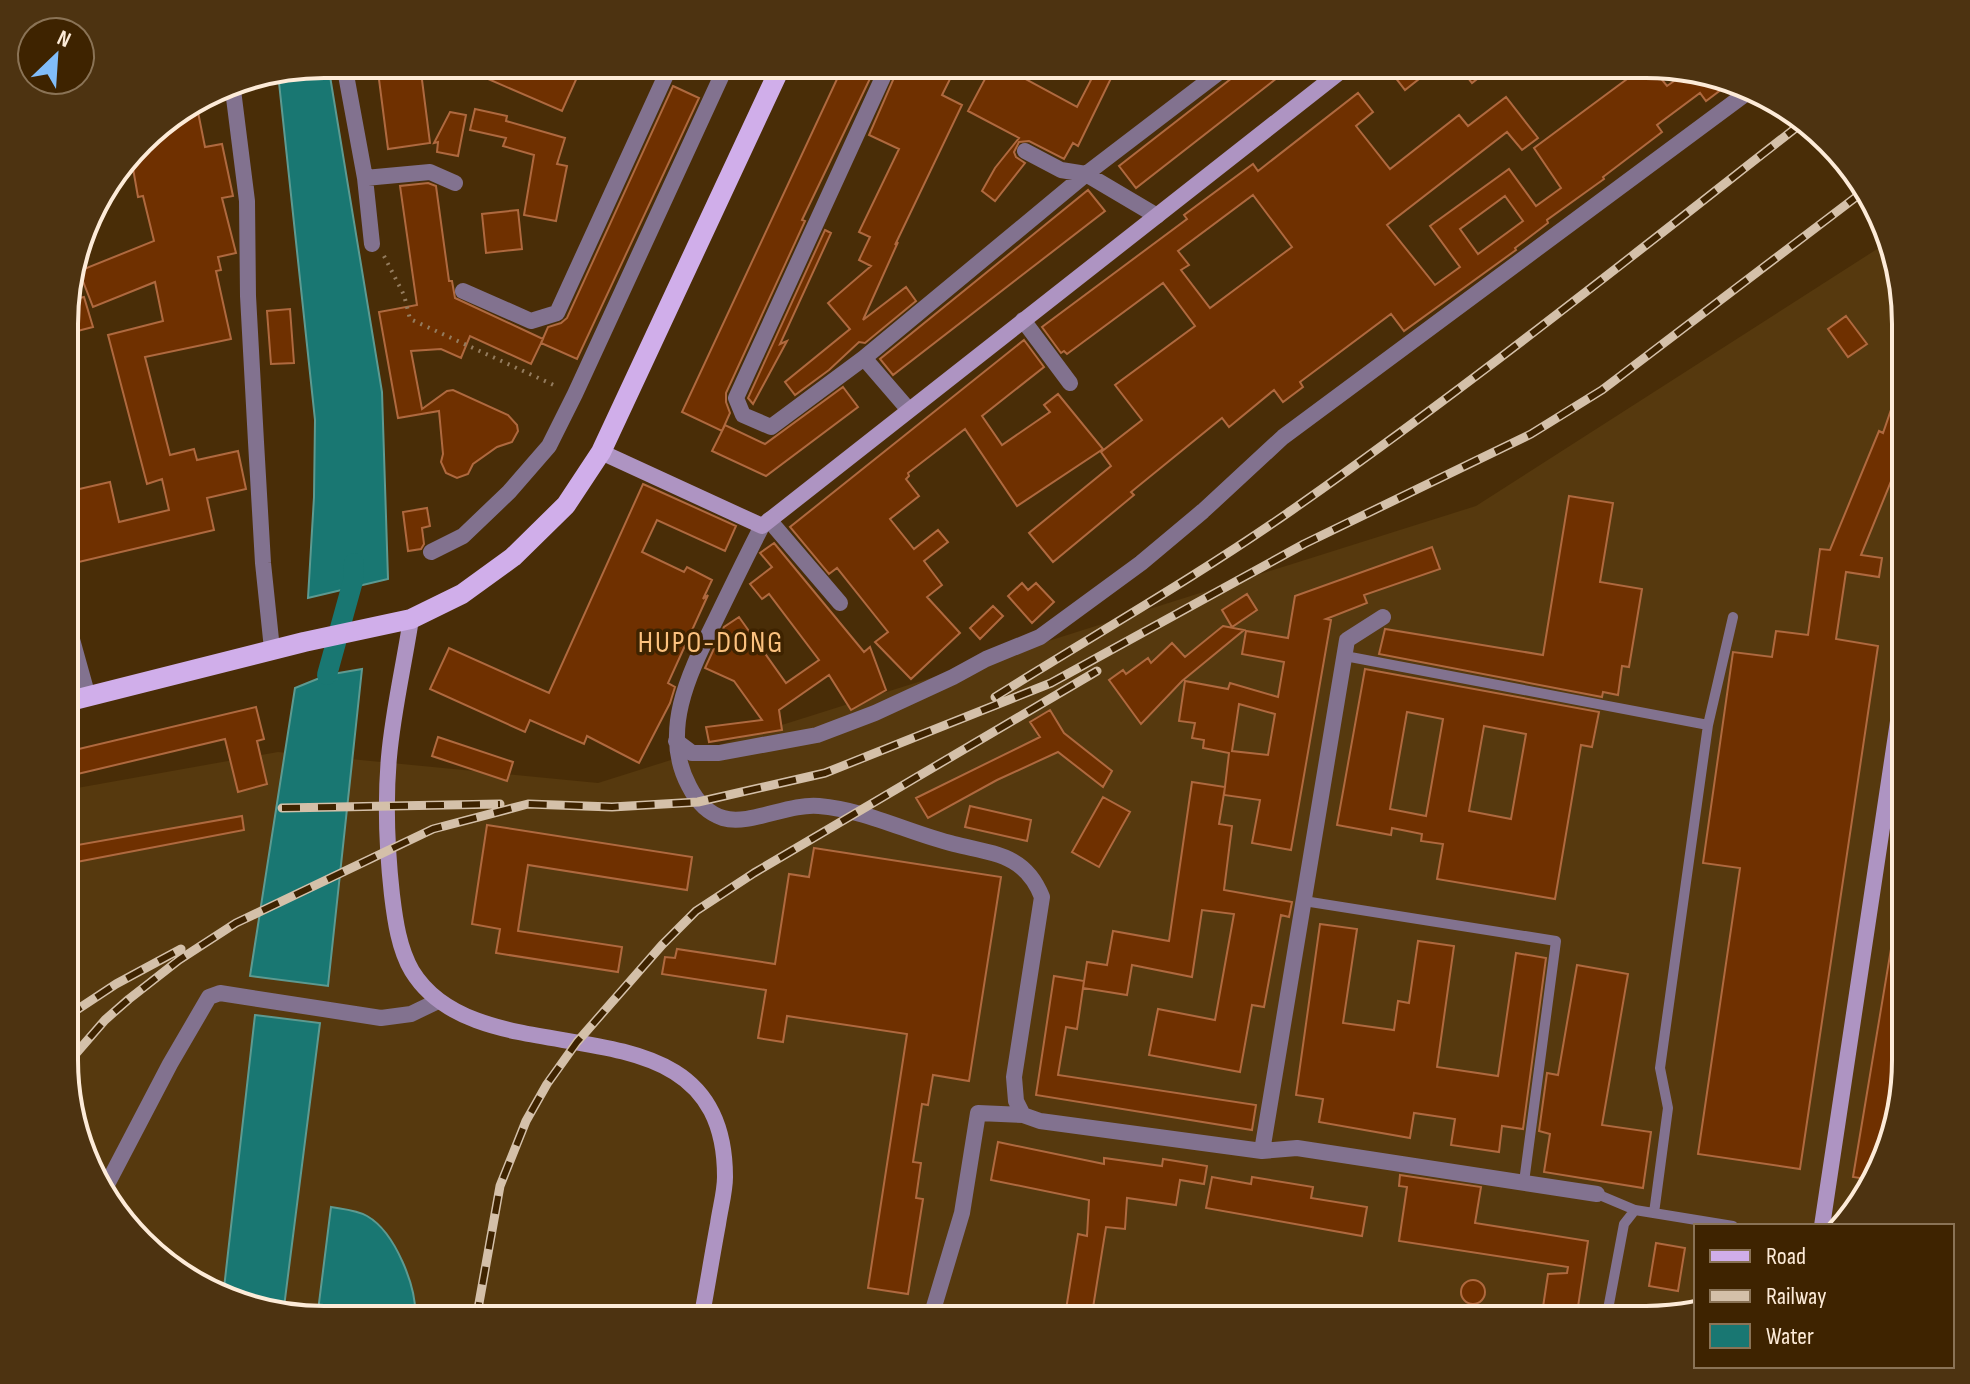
<svg xmlns="http://www.w3.org/2000/svg" width="1970" height="1384" viewBox="0 0 1970 1384" font-family="'Sofia Sans Condensed',sans-serif">
	<style>
		.built { fill: #56390e }
		.water { fill: #197772; stroke: #5d9a91; stroke-width: 2 }
		.lines { fill: none; stroke-linecap: round; stroke-linejoin: round }
		.canal { stroke: #197772; stroke-width: 20 }
		.building { fill: #6f3000; stroke: #af693f; stroke-width: 2; fill-rule: evenodd }
		.path { stroke: #947c5e; stroke-width: 4; stroke-dasharray: 2 6; stroke-linecap: butt }
		.lane { stroke: #82728f; stroke-width: 10 }
		.street { stroke: #82728f; stroke-width: 16 }
		.secondary { stroke: #ae94c2; stroke-width: 16 }
		.primary { stroke: #d0aeea; stroke-width: 20 }
		.rail-casing { stroke: #d4c0a9; stroke-width: 9 }
		.rail { stroke: #3e2300; stroke-width: 6; stroke-dasharray: 18; stroke-linecap: butt }
		.labels { text-anchor: middle; stroke-width: 7; stroke-linejoin: round; paint-order: stroke }
		.quarter-label { font-size: 30px; letter-spacing: 2px; fill: #fcc27f; stroke: #3e2300 }
		.rim { fill: none; stroke: #fdebd8; stroke-width: 4 }
	</style>
	<rect width="100%" height="100%" fill="#492d07"/>
	<path class="built" d="M1888,242L1905,307V1077L1892,1144L1853,1218L1843,1226H1696V1308L1647,1320L307,1319L240,1306L166,1267L99,1190L66,1094V790L278,752L598,783L1476,506Z"/>
	<path class="water" d="M328,64L382,392L388,579L308,598L314,497L315,420L278,73Z
		M362,669L328,986L250,976L295,688L327,675Z
		M255,1015L320,1023L283,1315L240,1306L223,1297Z
		M331,1207C342,1209 357,1210 367,1216C395,1232 418,1288 415,1320L317,1319Z"/>
	<g class="lines">
		<path class="canal" d="M327,675L353,581L354,563"/>
	</g>
	<path class="building" d="M377,64H420L430,143L388,149Z
		M495,64H583L562,111L488,79Z
		M844,64H877L802,220L805,221L726,393V402L730,413L722,431L682,412Z
		M900,64H998L1077,107L1091,80L1059,64H1118L1078,146L1073,143L1064,159L1029,141L1019,142L1014,152L1016,157L1025,163L995,201L982,191L995,168L1019,138L968,111L985,79L957,65L942,95L962,105L895,245L898,242L863,320L906,287L916,301L865,343L859,342L829,370L795,395L785,382L850,329L828,303L871,266L859,260L870,237L859,232L899,149L869,135Z
		M1250,64H1295L1136,188L1119,166Z
		M1385,64H1438L1405,90Z
		M1457,64H1496L1472,83Z
		M1646,65H1650L1667,86L1690,70L1734,80L1706,101L1700,93L1657,125L1662,132L1603,177L1604,179L1547,220L1548,223L1515,248L1516,250L1404,331L1391,314L1300,382L1303,387L1283,402L1274,390L1229,427L1222,418L1131,492L1134,495L1053,562L1029,533L1111,466L1101,452L1142,420L1115,385L1195,326L1163,283L1067,354L1064,351L1061,353L1042,327L1187,219L1184,215L1253,164L1258,171L1358,93L1373,112L1356,126L1390,169L1459,115L1468,126L1506,97L1538,138L1522,150L1507,132L1387,225L1435,285L1460,267L1430,226L1509,169L1536,206L1561,188L1534,148ZM1253,195L1292,247L1210,308L1181,270L1189,265L1178,251ZM1505,196L1523,221L1478,254L1460,229Z
		M673,86L699,98L577,359L541,343L548,327L561,323L567,318Z
		M196,102L205,147L222,144L233,196L222,198L236,253L218,257L221,270L216,271L231,339L145,357L170,455L194,449L197,460L238,451L246,489L207,498L214,530L66,565V492L110,482L119,522L169,510L162,479L147,484L108,335L163,321L155,282L93,307L79,271L154,241L143,196L138,197L131,157L152,129Z
		M475,109L507,116L506,121L565,138L557,164L567,166L556,221L524,215L534,155L503,146L506,138L470,130Z
		M450,112L466,115L458,156L437,152L438,142L434,143Z
		M428,183L436,186L449,281H452L455,298L543,339L531,364L470,336L461,358L441,349L411,351L422,409L447,391L453,390L508,415L517,425L518,431L512,442L497,447L473,464L468,474L457,478L446,473L441,462L443,454L439,411L398,418L379,312L417,305L400,186Z
		M1088,190L1105,211L893,375L880,359Z
		M518,210L522,249L486,253L482,214Z
		M825,230L831,233L780,344L787,341L753,404L748,398Z
		M84,297L93,327L66,334V301Z
		M290,309L294,363L271,364L267,311Z
		M1846,316L1867,344L1848,357L1828,329Z
		M1024,340L1044,367L982,416L1002,445L1050,412L1044,405L1058,394L1103,449L1017,506L965,429L908,473L909,476L906,479L919,496L890,519L914,549L938,530L948,542L924,561L942,585L927,597L960,633L911,679L875,642L888,632L837,568L829,574L790,527Z
		M843,387L858,407L766,476L712,451L725,425L765,444Z
		M1893,404L1905,408V447L1861,555L1882,558L1879,577L1846,572L1836,639L1878,646L1800,1169L1698,1154L1740,868L1703,863L1733,652L1772,657L1776,631L1808,635L1820,549L1830,550L1879,431L1883,433Z
		M643,484L736,526L725,551L657,520L642,552L684,572L687,567L712,580L703,599L708,595L668,683L675,687L670,703L639,763L587,736L584,744L530,720L525,732L430,689L449,648L549,693Z
		M1569,496L1613,503L1600,582L1642,589L1629,667L1622,666L1618,695L1603,692L1602,697L1379,654L1385,629L1543,655Z
		M427,508L430,526L422,528L424,544L421,549L408,551L403,512Z
		M774,543L864,652L870,647L886,690L851,710L829,675L779,710L782,730L709,742L706,727L762,720L734,681L705,668L724,627L739,617L786,683L819,660L769,594L762,599L750,584L772,567L760,553Z
		M1432,547L1440,569L1364,595L1367,603L1326,619L1331,620L1291,850L1252,843L1260,800L1224,795L1229,753L1203,748L1204,740L1192,738L1195,723L1179,721L1185,681L1228,689L1230,683L1278,697L1284,662L1242,654L1246,631L1288,638L1295,596ZM1239,704L1275,714L1268,755L1232,751Z
		M1022,583L1028,590L1036,583L1054,602L1032,623L1008,596Z
		M1247,594L1257,610L1232,627L1222,610Z
		M993,606L1003,616L980,639L970,628Z
		M1223,626L1244,630L1182,681L1141,724L1109,680L1123,670L1126,674L1148,658L1151,663L1172,643L1185,657Z
		M1365,669L1599,712L1592,747L1581,745L1555,899L1437,879L1443,844L1421,841L1422,834L1392,828L1391,835L1337,825ZM1407,712L1443,719L1426,816L1390,809ZM1484,726L1526,734L1511,819L1469,811Z
		M256,707L264,739L257,741L267,784L238,792L225,739L69,776L66,752Z
		M1050,710L1064,733L1112,771L1103,787L1058,752L997,780L928,818L916,798L1040,737L1030,722Z
		M438,737L513,762L507,781L432,756Z
		M1192,782L1225,787L1219,824L1232,826L1224,890L1292,902L1289,917L1281,915L1264,1007L1252,1005L1240,1072L1149,1055L1158,1009L1215,1020L1234,914L1202,910L1192,977L1132,965L1127,995L1083,988L1087,962L1107,965L1113,931L1169,941Z
		M1103,797L1130,812L1099,867L1072,852Z
		M970,806L1031,820L1027,841L965,827Z
		M242,816L244,830L66,864V847Z
		M487,825L692,857L687,890L528,865L518,931L622,947L618,972L496,953L500,929L472,924Z
		M814,848L1001,877L969,1081L933,1075L928,1105L922,1104L913,1162L921,1163L916,1198L923,1199L908,1294L868,1288L907,1034L787,1016L783,1042L758,1038L766,990L662,974L665,957L675,958L677,949L775,964L789,874L809,877Z
		M1897,913L1905,914V1077L1892,1144L1873,1180L1853,1177Z
		M1320,924L1357,929L1343,1023L1394,1030L1398,1001L1409,1003L1418,941L1454,946L1437,1067L1498,1076L1516,953L1546,958L1523,1129L1502,1126L1499,1152L1451,1145L1455,1119L1414,1113L1410,1138L1319,1122L1323,1099L1296,1095Z
		M1577,965L1628,974L1602,1125L1651,1132L1643,1188L1544,1172L1550,1134L1539,1131L1547,1073L1558,1075Z
		M1054,976L1084,981L1077,1029L1066,1027L1058,1075L1256,1105L1252,1130L1036,1095Z
		M998,1142L1104,1164V1158L1162,1166L1163,1159L1207,1166L1204,1184L1180,1180L1176,1205L1127,1198L1125,1229L1106,1227L1091,1320L1065,1316L1078,1234L1087,1236L1089,1200L991,1180Z
		M1400,1175L1481,1187L1475,1223L1588,1241L1576,1320H1541L1548,1274L1567,1273L1568,1267L1399,1241L1407,1187L1399,1186Z
		M1212,1177L1251,1184L1252,1177L1313,1187L1311,1198L1367,1207L1362,1236L1206,1208Z
		M1656,1243L1685,1248L1678,1291L1649,1286Z
		M1461 1292a12 12 0 1 1 24 0a12 12 0 1 1-24 0Z"/>
	<g class="lines">
		<path class="path" d="M384,256L404,295L410,319L558,387"/>
		<path class="lane" d="M1345,656L1708,725
			M1304,901L1556,941L1524,1182
			M1597,1194L1635,1210L1733,1226
			M1654,1213L1668,1108L1660,1068L1708,725L1733,617
			M1606,1320L1624,1224L1635,1210"/>
		<path class="street" d="M344,64L365,178L372,244
			M889,64L736,398L743,415L771,427L864,358L1086,174L1230,64
			M232,82L247,201L248,296L256,442L263,563L272,649
			M1025,151L1061,170L1086,174L1157,216
			M365,178L430,172L455,183
			M463,291L531,321L557,313L671,64
			M1023,320L1070,383
			M864,358L908,409
			M769,520L840,603
			M762,526C746,557 731,588 716,619C691,670 659,730 689,786C696,800 707,813 723,818C749,826 789,803 819,806C866,810 909,833 954,844C994,854 1025,854 1042,897L1014,1077L1016,1101L1023,1115L1040,1121L1262,1151L1297,1148L1597,1194
			M431,552L463,536L509,492L549,446L575,394L727,64
			M66,618L88,697
			M676,741L692,753H719L817,735L875,713L953,677L986,659L1040,637L1141,563L1203,511L1283,437L1752,89
			M1262,1151L1347,640L1383,617
			M102,1194L170,1064L209,997L220,993L381,1018L411,1014L438,1001
			M930,1320L962,1213L978,1113L1023,1115"/>
		<path class="secondary" d="M601,452L762,526L1350,64
			M411,619C404,665 393,711 389,757C385,802 387,850 392,895C395,920 399,949 412,971C483,1087 725,985 725,1177C725,1192 720,1209 718,1224C712,1256 707,1288 701,1320
			M1822,1226L1905,675"/>
		<path class="primary" d="M66,702L304,642L411,619L462,594L513,557L566,505L601,452L782,64"/>
		<defs>
			<path id="rail" d="M995,697C1094,635 1196,577 1292,510C1468,387 1637,252 1806,120
				M282,808L500,804
				M66,1017L116,984L181,949
				M66,1065L105,1020L129,999L179,960L236,923L433,829L528,804L612,807L698,802L825,773L1051,683L1304,544L1531,434L1602,390L1864,191
				M476,1320L500,1186L526,1121L547,1084L577,1042L662,945L696,911L754,873L1097,671"/>
		</defs>
		<use href="#rail" class="rail-casing"/>
		<use href="#rail" class="rail"/>
	</g>
	<g class="labels">
		<g class="quarter-label">
			<text x="711" y="652">HUPO-DONG</text>
		</g>
	</g>
	<path d="M0 0H1970V1384H0ZM324 78H1646A246 246 0 0 1 1892 324V1060A246 246 0 0 1 1646 1306H324A246 246 0 0 1 78 1060V324A246 246 0 0 1 324 78Z" fill="#4d3311" fill-rule="evenodd"/>
	<path class="rim" d="M324 78H1646A246 246 0 0 1 1892 324V1060A246 246 0 0 1 1646 1306H324A246 246 0 0 1 78 1060V324A246 246 0 0 1 324 78Z"/>
	<rect x="1694" y="1224" width="260" height="144" fill="#3e2300" stroke="#8a7356" stroke-width="2"/>
	<rect x="1710" y="1250" width="40" height="12" fill="#d0aeea" stroke="#8a7356" stroke-width="2"/>
	<text x="1766" y="1264" font-size="24" fill="#fdebd8">Road</text>
	<rect x="1710" y="1290" width="40" height="12" fill="#d4c0a9" stroke="#8a7356" stroke-width="2"/>
	<text x="1766" y="1304" font-size="24" fill="#fdebd8">Railway</text>
	<rect x="1710" y="1324" width="40" height="24" fill="#197772" stroke="#8a7356" stroke-width="2"/>
	<text x="1766" y="1344" font-size="24" fill="#fdebd8">Water</text>
	<g transform="translate(56 56) rotate(25)"><circle r="38" fill="#3e2300" stroke="#8a7356" stroke-width="2"/>
	<path d="M0-6L14 30L0 20L-14 30Z" fill="#81bdfa"/>
	<text y="-12" font-size="22" font-weight="bold" text-anchor="middle" fill="#fdebd8">N</text>
	</g>
</svg>
